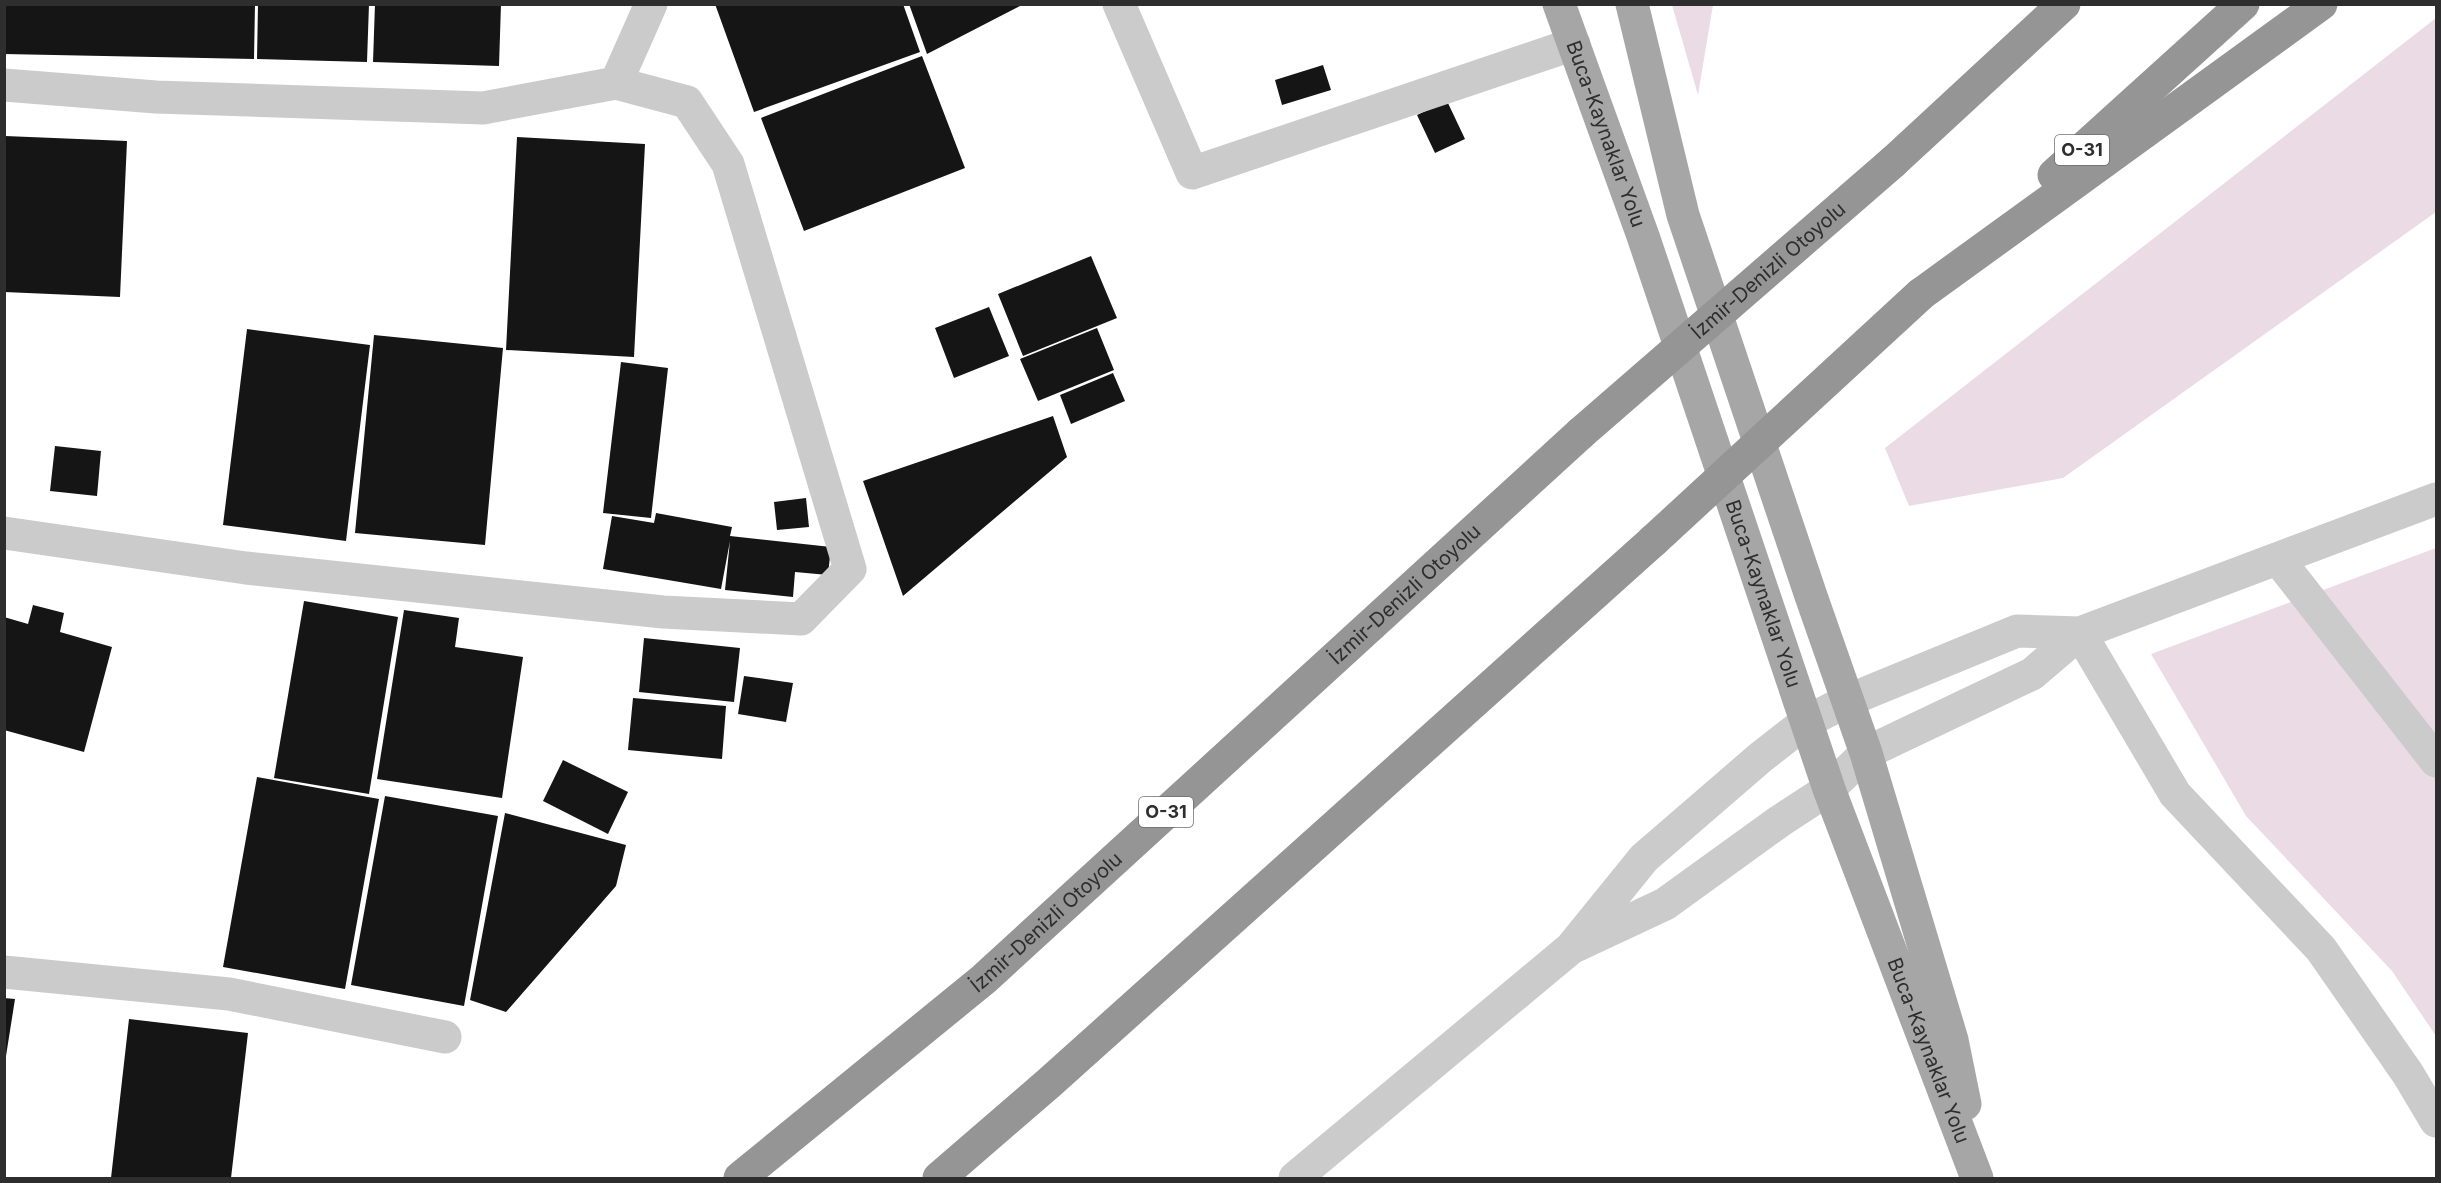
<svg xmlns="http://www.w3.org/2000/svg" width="2441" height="1183" viewBox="0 0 2441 1183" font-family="Inter,sans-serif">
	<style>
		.green { fill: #ebdbe5 }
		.building { fill: #151515 }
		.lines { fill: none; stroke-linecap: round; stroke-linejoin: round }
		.minor { stroke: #cbcbcb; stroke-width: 33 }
		.major { stroke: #a6a6a6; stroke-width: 33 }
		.highway { stroke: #959595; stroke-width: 33 }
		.highway-bridge { stroke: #959595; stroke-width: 33 }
		.labels { text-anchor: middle; stroke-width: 6; stroke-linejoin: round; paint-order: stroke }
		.shield { fill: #fff; stroke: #6d6d6d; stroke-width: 1.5 }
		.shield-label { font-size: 18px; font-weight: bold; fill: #2e2e2e }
		.street-label { font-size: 20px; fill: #2e2e2e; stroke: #fff }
	</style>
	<rect width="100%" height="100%" fill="#fff"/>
	<path class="green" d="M1672,5H1713L1698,95Z
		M2436,18V212L2063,478L1909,506L1885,448Z
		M2436,548V1036L2392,971L2246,816L2151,654Z"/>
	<path class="building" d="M4,4H255L254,59L4,54Z
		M258,4H369L367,62L257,59Z
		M375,4H501L499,66L373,62Z
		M715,4H903L920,52L754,112Z
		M909,4H1024L927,54Z
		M922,56L965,168L804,231L761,118Z
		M1323,65L1331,90L1282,105L1275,80Z
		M1447,101L1465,139L1435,153L1417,115Z
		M5,136L127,141L120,297L4,292Z
		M517,137L645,144L634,357L506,350Z
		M1091,256L1117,318L1023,356L998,294Z
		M989,307L1009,356L954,378L935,328Z
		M1097,328L1114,370L1038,401L1020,359Z
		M247,329L370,345L346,541L223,525Z
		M374,335L503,348L485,545L355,533Z
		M621,362L668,368L651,518L603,513Z
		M1113,373L1125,401L1071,424L1060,395Z
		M1053,416L1067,457L903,596L863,481Z
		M55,446L101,451L97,496L50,491Z
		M806,498L809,527L777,530L774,502Z
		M656,513L732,527L730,536L831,547L828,575L795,572L793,597L725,590L730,541L721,589L603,569L612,516L654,523Z
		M304,601L398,617L369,794L274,778Z
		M33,605L64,613L60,632L112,647L84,752L4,730V617L28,624Z
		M404,610L459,618L455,647L523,657L502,798L377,779Z
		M644,638L740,648L734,702L639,692Z
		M744,676L793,683L786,722L738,714Z
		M633,698L726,706L722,759L628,750Z
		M563,760L628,792L608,834L543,801Z
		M257,777L379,799L345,989L223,967Z
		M385,796L498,816L464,1006L351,985Z
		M505,813L626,845L616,886L506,1012L470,1000Z
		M4,998L15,999L6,1056H4Z
		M129,1019L248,1033L231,1178H111Z"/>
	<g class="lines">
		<path class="minor" d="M1119,4L1192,173L1574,44
			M4,85L156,97L483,108L616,83L651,4
			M4,533L246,568L663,612L801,619L850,569L728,164L687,102L616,83
			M2278,559L2436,761
			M2080,633L2175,794L2321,949L2408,1074L2436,1121
			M1571,948L1665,904L1780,821L1829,789L1866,753L2032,674L2080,633L2436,499
			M4,972L229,994L445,1037
			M1295,1178L1571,948L1644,858L1761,757L1806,722L1849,700L2017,631L2080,633"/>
		<g class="major">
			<path id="s1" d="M1559,4L1643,236L1829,789L1977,1178"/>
			<path d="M1632,4L1683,215L1811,596L1866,753L1952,1040L1965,1104"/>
		</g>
		<g class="highway">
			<path d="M1893,162L2064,4"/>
			<path d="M2054,175L2243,4"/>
			<path d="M1921,294L2321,4"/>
			<path id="s2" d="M740,1178L984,979L1581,433"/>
			<path d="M939,1178L1049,1083L1653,541"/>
		</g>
		<g class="highway-bridge">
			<path id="s3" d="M1581,433L1893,162"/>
			<path d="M1653,541L1921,294"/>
		</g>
	</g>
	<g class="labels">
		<g class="shield">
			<rect x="2055" y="135" width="54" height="30" rx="4.5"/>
			<rect x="1139" y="797" width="54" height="30" rx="4.5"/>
		</g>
		<g class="shield-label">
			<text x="2082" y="156">O-31</text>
			<text x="1166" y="818">O-31</text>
		</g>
		<g class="street-label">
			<text dy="7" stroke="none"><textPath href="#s1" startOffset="138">Buca-Kaynaklar Yolu</textPath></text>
			<text dy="7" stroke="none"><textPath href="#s3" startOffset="248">İzmir-Denizli Otoyolu</textPath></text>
			<text dy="7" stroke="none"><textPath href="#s1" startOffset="624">Buca-Kaynaklar Yolu</textPath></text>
			<text dy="7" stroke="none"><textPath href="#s2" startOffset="885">İzmir-Denizli Otoyolu</textPath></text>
			<text dy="7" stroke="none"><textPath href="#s2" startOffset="399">İzmir-Denizli Otoyolu</textPath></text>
			<text dy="7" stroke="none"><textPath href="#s1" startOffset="1110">Buca-Kaynaklar Yolu</textPath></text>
		</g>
	</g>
	<rect width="2441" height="1183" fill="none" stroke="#2e2e2e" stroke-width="12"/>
</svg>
